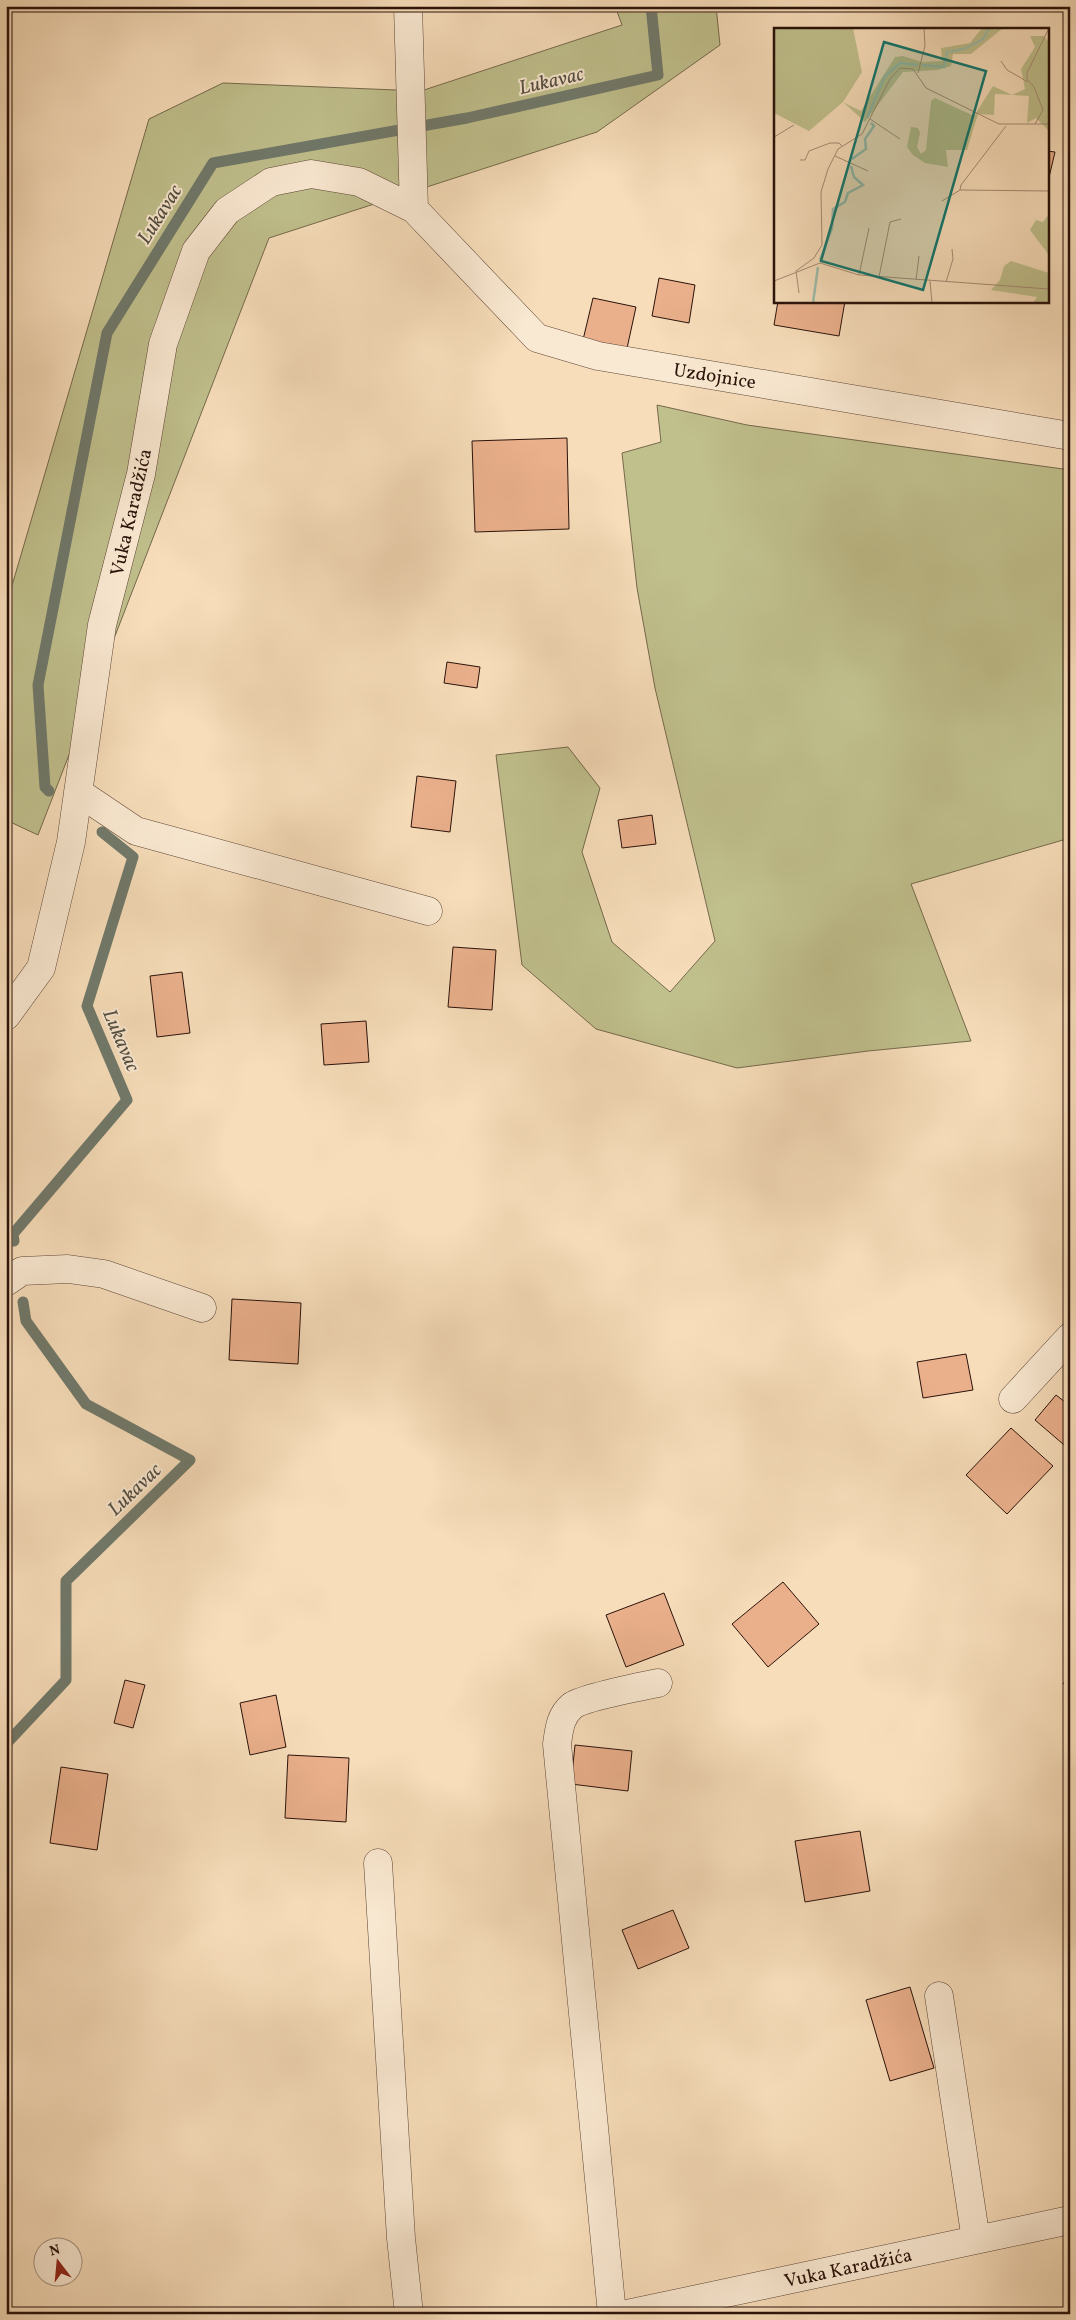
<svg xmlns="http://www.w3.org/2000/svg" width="1076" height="2320" viewBox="0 0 1076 2320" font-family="Vollkorn,serif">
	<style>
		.green { fill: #c0c08d; stroke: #75694c }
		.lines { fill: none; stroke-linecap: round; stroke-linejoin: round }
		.stream { stroke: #70796b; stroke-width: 11 }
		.building { fill: #eab08c; stroke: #2a120a }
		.minor-casing { stroke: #5d4536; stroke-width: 29 }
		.minor { stroke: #fae9d2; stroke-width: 28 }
		.labels { text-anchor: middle; stroke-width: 4; stroke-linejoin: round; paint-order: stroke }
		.street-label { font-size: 19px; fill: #2a120a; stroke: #fae9d2 }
		.water-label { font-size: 20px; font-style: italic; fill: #534e42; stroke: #fae9d2 }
		.inset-river { fill: none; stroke: #9ebdab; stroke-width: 2.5 }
		.inset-road { fill: none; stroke: #a58c74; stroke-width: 1 }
		.view { fill: #0f766e; fill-opacity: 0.15; stroke: #0f766e; stroke-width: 2.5 }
		.inset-edge { fill: none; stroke: #2a120a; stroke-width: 2.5 }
	</style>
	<rect width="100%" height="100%" fill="#f7ddba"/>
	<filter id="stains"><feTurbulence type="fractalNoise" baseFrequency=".004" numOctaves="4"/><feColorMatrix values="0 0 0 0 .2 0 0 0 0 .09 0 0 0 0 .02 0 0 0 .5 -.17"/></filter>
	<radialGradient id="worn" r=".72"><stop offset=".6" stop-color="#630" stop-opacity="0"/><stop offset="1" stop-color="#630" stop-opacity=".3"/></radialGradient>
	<path class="green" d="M615,6H716L720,45L597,132L269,238L38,835L6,820V606L149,119L223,83L421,91L622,25Z
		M657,405L747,425L1070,470V838L911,884L971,1041L868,1051L737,1068L596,1029L522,965L496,755L568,747L600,788L582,852L612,942L670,992L715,941L655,688L637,588L622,453L661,442Z"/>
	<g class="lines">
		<path class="stream" d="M49,791L45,787L38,685L107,333L213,163L467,118L658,75L651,6
			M14,1241L13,1234L127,1100L87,1006L133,857L102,832
			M6,1744L66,1680V1581L190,1460L86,1404L26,1321L23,1302"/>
	</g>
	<path class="building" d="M1047,151L1055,152L1047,186Z
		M659,278L695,285L689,323L652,316Z
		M593,298L636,307L626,353L582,344Z
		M778,301H845L839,336L774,325Z
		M567,438L569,529L475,532L472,441Z
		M447,662L480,667L477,688L444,683Z
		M417,776L456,781L450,832L411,827Z
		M652,815L656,844L622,848L618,820Z
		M453,947L496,950L492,1010L448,1007Z
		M182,972L190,1033L157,1037L150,976Z
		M366,1021L369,1062L324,1065L321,1024Z
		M232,1299L301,1303L298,1364L229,1360Z
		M966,1354L973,1390L923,1398L917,1362Z
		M1056,1395L1070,1406V1450L1035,1420Z
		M1011,1428L1053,1466L1007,1514L966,1475Z
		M783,1582L819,1624L768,1667L732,1624Z
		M664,1593L684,1645L626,1667L606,1615Z
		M1070,1678V1693L1063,1683Z
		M125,1680L145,1685L133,1728L114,1723Z
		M276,1695L286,1747L250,1755L240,1703Z
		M575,1745L632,1751L628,1791L571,1784Z
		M288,1755L349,1758L346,1822L285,1818Z
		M61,1767L108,1774L97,1850L50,1843Z
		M860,1831L870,1891L805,1902L795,1841Z
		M673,1910L689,1948L638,1969L622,1930Z
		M910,1987L934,2068L890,2081L866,2000Z"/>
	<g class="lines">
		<defs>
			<path id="minor" d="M408,6L414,209
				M78,792L136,831L428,911
				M6,1016L41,968L71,842L102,625L141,474L163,344L196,251L227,211L271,182L311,174L359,182L414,209L537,338L598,356L1070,436
				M6,1282L22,1271L68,1269L104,1274L202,1308
				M1013,1399L1070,1337
				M378,1863L401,2238L409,2314
				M939,1996L976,2240
				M612,2314L557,1744C559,1730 560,1716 572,1706C582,1698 643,1686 658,1683
				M627,2314L1070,2220"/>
		</defs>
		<use href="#minor" class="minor-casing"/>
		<use href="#minor" class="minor"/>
	</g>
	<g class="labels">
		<g class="street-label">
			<text transform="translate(715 375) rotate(9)" y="7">Uzdojnice</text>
			<text transform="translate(130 512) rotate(-77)" y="7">Vuka Karadžića</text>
			<text transform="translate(848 2267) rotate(-12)" y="7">Vuka Karadžića</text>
		</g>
		<g class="water-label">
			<text transform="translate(551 80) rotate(-13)" y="7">Lukavac</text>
			<text transform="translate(159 214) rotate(-58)" y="7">Lukavac</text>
			<text transform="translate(122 1040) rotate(67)" y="7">Lukavac</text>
			<text transform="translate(134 1489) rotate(-44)" y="7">Lukavac</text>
		</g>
	</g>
	<g transform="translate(774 28)">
		<rect width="275" height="275" fill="#f7ddba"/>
		<path d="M0,0H79L88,44L69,74L87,83L121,29L129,28L148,34L168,33L167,20L196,15L208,0H229L197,26H179L177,38L163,42L129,44L91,94L69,74L35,103L0,85ZM256,8H270L275,14V103L262,90L253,95L255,68L221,66L220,87L204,86L193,122H172L174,139L151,135L139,127L133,119L137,99L144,100L146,105L143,119L147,126L152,122L157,73L161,70L200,88L219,58L238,67L251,61L247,41L261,19ZM275,186V227L256,202L262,192L269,194ZM237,233L275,245V275H259L263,269L217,262L226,252L230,238Z" fill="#c0c08d"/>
		<path class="inset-river" d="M148,37L170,39L173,24L190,21L209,11L215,0M93,90L111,48L126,35L144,37M78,131L92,121L91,111L100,98L97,95M46,232L58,200L59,181L71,174L74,165L89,157L80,149L77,138M39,275L44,239"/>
		<path class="inset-road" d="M227,33L233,42L254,54M144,45L151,18L150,0M96,91L126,111M261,96L269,82L260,59L253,51V45L275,0M232,98L187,157L186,162L275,163M0,109L20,97M61,128L94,143M26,132H31L35,123L56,115H65L68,118M168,173L186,162M85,247L95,200M105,249L116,194L127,191M142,252L145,228M0,253L46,235L85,247L275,261M156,253L158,275M172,254L179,231L178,221M25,265L22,243L40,230L48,217L47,164L54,141L64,121L88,106L116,51L126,40L139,41L152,60L225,96H275"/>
		<path class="view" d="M110,14L212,43L149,262L47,233Z"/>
		<rect width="275" height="275" class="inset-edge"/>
	</g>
	<rect width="1076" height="2320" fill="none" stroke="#f7ddba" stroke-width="25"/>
	<rect x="8" y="8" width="1061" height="2305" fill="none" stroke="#2a120a" stroke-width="2.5"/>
	<rect x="12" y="12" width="1051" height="2295" fill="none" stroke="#2a120a"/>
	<g transform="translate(58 2262) rotate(344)"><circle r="24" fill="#fae9d2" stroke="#a79382"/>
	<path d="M0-4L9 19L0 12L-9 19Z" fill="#8f2418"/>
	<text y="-8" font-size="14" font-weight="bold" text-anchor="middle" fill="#2a120a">N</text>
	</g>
	<rect width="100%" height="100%" filter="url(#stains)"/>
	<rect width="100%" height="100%" fill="url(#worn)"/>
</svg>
